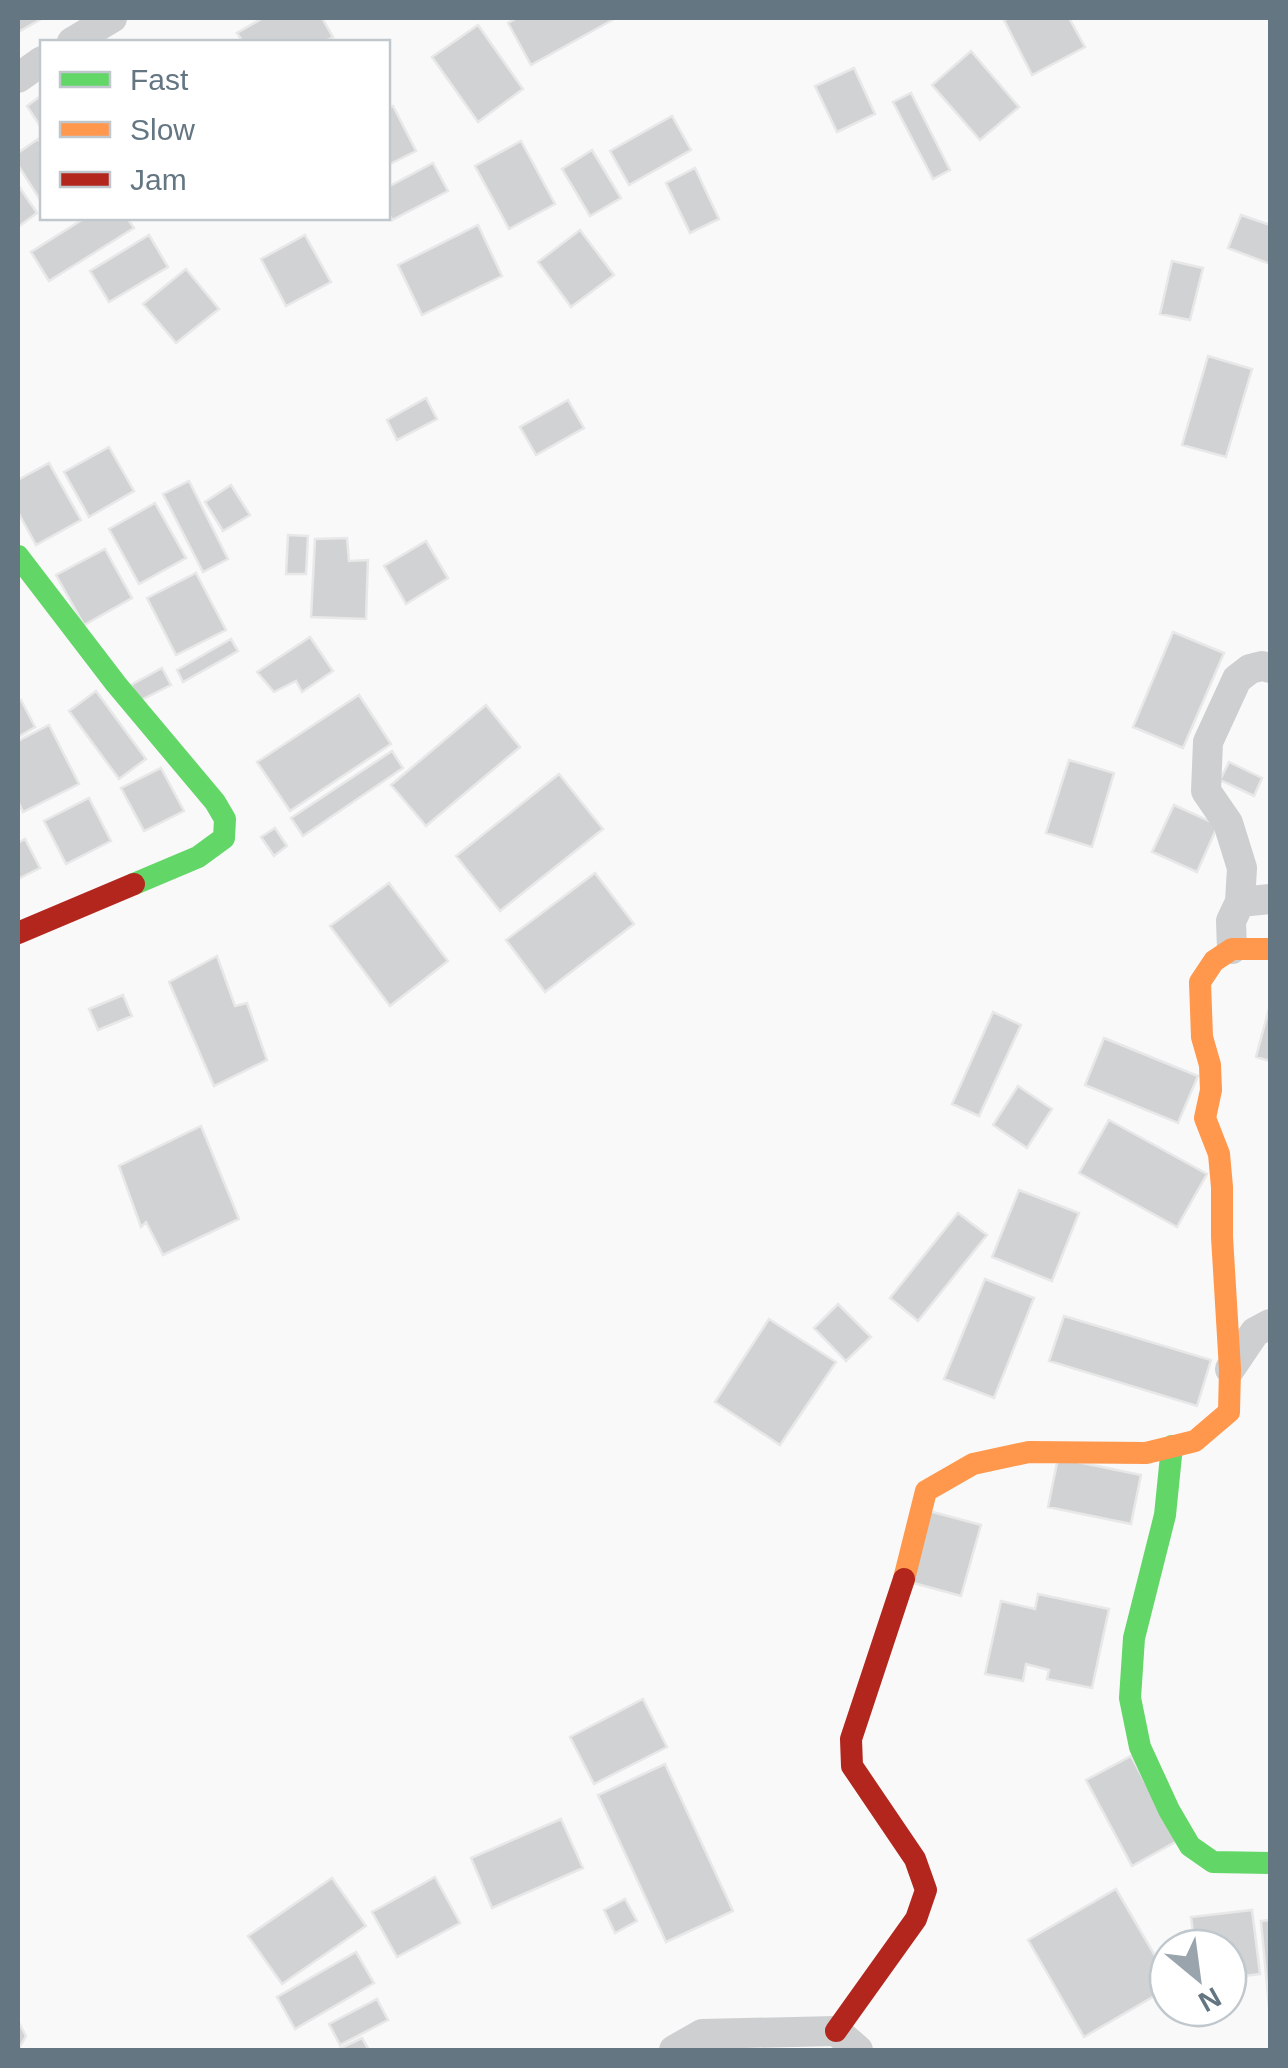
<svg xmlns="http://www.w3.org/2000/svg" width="1288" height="2068" viewBox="0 0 1288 2068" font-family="Arial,sans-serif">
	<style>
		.building { fill: #d0d2d3; stroke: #e8e8e8; stroke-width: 2.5 }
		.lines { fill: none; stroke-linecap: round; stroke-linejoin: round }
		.street { stroke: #cecfd0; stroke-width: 30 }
		.fast { stroke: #63d668; stroke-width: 22 }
		.slow { stroke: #ff974d; stroke-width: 22 }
		.jam { stroke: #b3261e; stroke-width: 22 }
	</style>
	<rect width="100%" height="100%" fill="#f9f9f9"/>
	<path class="building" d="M18,18H43L18,32Z
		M263,18H322L333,37L323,42H243L237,33Z
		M517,18H616L531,65L508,23Z
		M1010,18H1069L1085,47L1032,75L1004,20Z
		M478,25L523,89L478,122L432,57Z
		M971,51L1019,107L980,140L932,85Z
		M854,68L875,114L837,132L815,86Z
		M911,93L950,170L933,179L893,102Z
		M42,95V129L27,106Z
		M393,106L416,151L388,165V109Z
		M672,116L691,150L629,185L610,151Z
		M38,139L42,145V203L18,165V153Z
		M521,141L555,204L509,229L475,166Z
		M592,150L621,198L590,216L562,169Z
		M433,163L448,191L392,220L388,211V187Z
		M695,168L719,219L690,233L666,183Z
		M18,185L37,213L18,227Z
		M1241,215L1270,225V264L1228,248Z
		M85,218H127L134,228L49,281L31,252Z
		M478,225L502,276L422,315L398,265Z
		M580,230L614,275L571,307L538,262Z
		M149,235L168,267L109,302L90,271Z
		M305,235L331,282L286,306L261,259Z
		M1172,261L1203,268L1190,320L1160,314Z
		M186,269L219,309L176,343L143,304Z
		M1208,356L1252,369L1226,457L1182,445Z
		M426,398L437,419L397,440L387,420Z
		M568,400L584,428L536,455L520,427Z
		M109,447L134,491L89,517L64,472Z
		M49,463L81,520L36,545L18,512V480Z
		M189,481L228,559L203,572L163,494Z
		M231,485L250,515L223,531L205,502Z
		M155,503L186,558L139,584L109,529Z
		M288,535L308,536L306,574H286Z
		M347,538L349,561L368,560L366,619L311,617L315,539Z
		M426,541L448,578L406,604L384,566Z
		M105,549L132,598L84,625L56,575Z
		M196,573L226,630L176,655L147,598Z
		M1173,632L1224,653L1183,748L1133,727Z
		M310,637L333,671L302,692L296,681L274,692L257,672Z
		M231,639L238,651L183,682L177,670Z
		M162,668L171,685L139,701L131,685Z
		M96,691L146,759L119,779L69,711Z
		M359,695L391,744L290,811L257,762Z
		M21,700L35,727L18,737V702Z
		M486,705L520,747L426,826L391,785Z
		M49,725L79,784L23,812L18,801V741Z
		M392,751L403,768L303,836L291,818Z
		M1069,760L1114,773L1092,847L1046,833Z
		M1229,762L1262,778L1254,796L1220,780Z
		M161,768L184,811L144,831L121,788Z
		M559,774L603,829L500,911L456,856Z
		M89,798L111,841L66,864L44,821Z
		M1174,805L1218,825L1197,872L1152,852Z
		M275,828L287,846L274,856L261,837Z
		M25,839L40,868L18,879V843Z
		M595,873L634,924L545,992L506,940Z
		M389,883L448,961L390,1006L330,926Z
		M217,956L235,1006L247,1003L267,1060L214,1086L169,982Z
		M123,995L132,1016L98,1030L89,1009Z
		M1270,1005V1061L1256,1057Z
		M993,1012L1021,1025L979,1116L952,1104Z
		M1104,1038L1198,1076L1178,1123L1085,1085Z
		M1018,1086L1052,1109L1027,1148L993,1125Z
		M1109,1120L1207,1174L1177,1227L1079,1173Z
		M201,1126L239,1219L163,1255L146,1222L141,1227L119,1166Z
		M1019,1190L1079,1213L1052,1281L992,1257Z
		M958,1213L987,1235L918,1321L890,1298Z
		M985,1279L1034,1298L994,1398L944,1379Z
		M838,1304L871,1337L846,1361L814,1328Z
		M1064,1316L1211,1360L1197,1406L1049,1361Z
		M769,1319L836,1362L780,1445L715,1402Z
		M1058,1458L1141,1475L1131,1524L1048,1507Z
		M929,1511L981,1525L961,1596L910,1582Z
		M1038,1594L1109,1609L1092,1688L1047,1679L1049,1670L1026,1664L1023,1681L985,1674L1001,1601L1035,1609Z
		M643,1699L667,1747L594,1784L570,1737Z
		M1131,1756L1177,1841L1132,1866L1086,1780Z
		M665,1764L733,1911L666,1942L598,1795Z
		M561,1819L583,1868L492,1908L471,1858Z
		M435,1877L460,1923L397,1957L372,1912Z
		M332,1878L366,1926L282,1984L248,1936Z
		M1116,1889L1168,1978V1988L1084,2037L1028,1940Z
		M625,1899L637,1921L615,1933L604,1910Z
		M1252,1910L1260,1974L1228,1978V1948H1195L1191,1917Z
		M1270,1920V2018L1261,1921Z
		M356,1952L374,1983L295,2029L277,1997Z
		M377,1999L388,2020L340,2045L329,2024Z
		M18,2021L26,2036L18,2050Z
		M362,2038L369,2050H337Z"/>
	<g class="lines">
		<path class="street" d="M72,42L112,18
			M18,78L42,61
			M1240,902L1270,899
			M1232,949L1231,921L1240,902L1242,868L1228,823L1206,791L1208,742L1237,679L1250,669L1262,666L1270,668
			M1230,1369L1255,1332L1270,1324
			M674,2050L702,2034L836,2031L858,2050"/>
		<path class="fast" d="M18,556L116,684L215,802L225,819L224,838L198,857L134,884
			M1172,1446L1165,1515L1134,1638L1130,1698L1140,1747L1169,1810L1190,1846L1213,1862L1270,1863"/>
		<path class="slow" d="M904,1579L926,1491L973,1464L1029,1452L1146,1453L1195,1441L1229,1412L1230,1369L1222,1237V1187L1219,1154L1205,1118L1211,1090L1210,1065L1202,1037L1200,982L1214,961L1232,949H1270"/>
		<path class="jam" d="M18,933L134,884
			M836,2031L916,1919L926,1890L915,1859L852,1766L851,1739L904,1579"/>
	</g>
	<rect width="1288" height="2068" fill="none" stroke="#657683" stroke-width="40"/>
	<rect x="40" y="40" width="350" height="180" fill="#ffffff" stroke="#c1c8cd" stroke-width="2.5"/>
	<rect x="60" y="72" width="50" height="15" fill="#63d668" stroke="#c1c8cd" stroke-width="2.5"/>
	<text x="130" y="90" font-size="30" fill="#657683">Fast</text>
	<rect x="60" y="122" width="50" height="15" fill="#ff974d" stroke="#c1c8cd" stroke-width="2.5"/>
	<text x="130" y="140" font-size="30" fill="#657683">Slow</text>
	<rect x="60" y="172" width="50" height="15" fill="#b3261e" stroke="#c1c8cd" stroke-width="2.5"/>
	<text x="130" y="190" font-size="30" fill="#657683">Jam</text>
	<g transform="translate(1198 1978) rotate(151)"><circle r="48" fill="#ffffff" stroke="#c1c8cd" stroke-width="2.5"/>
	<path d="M0-8L18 38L0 25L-18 38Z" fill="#99a4ac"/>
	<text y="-15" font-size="28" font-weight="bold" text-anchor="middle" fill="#657683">N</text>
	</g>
</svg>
